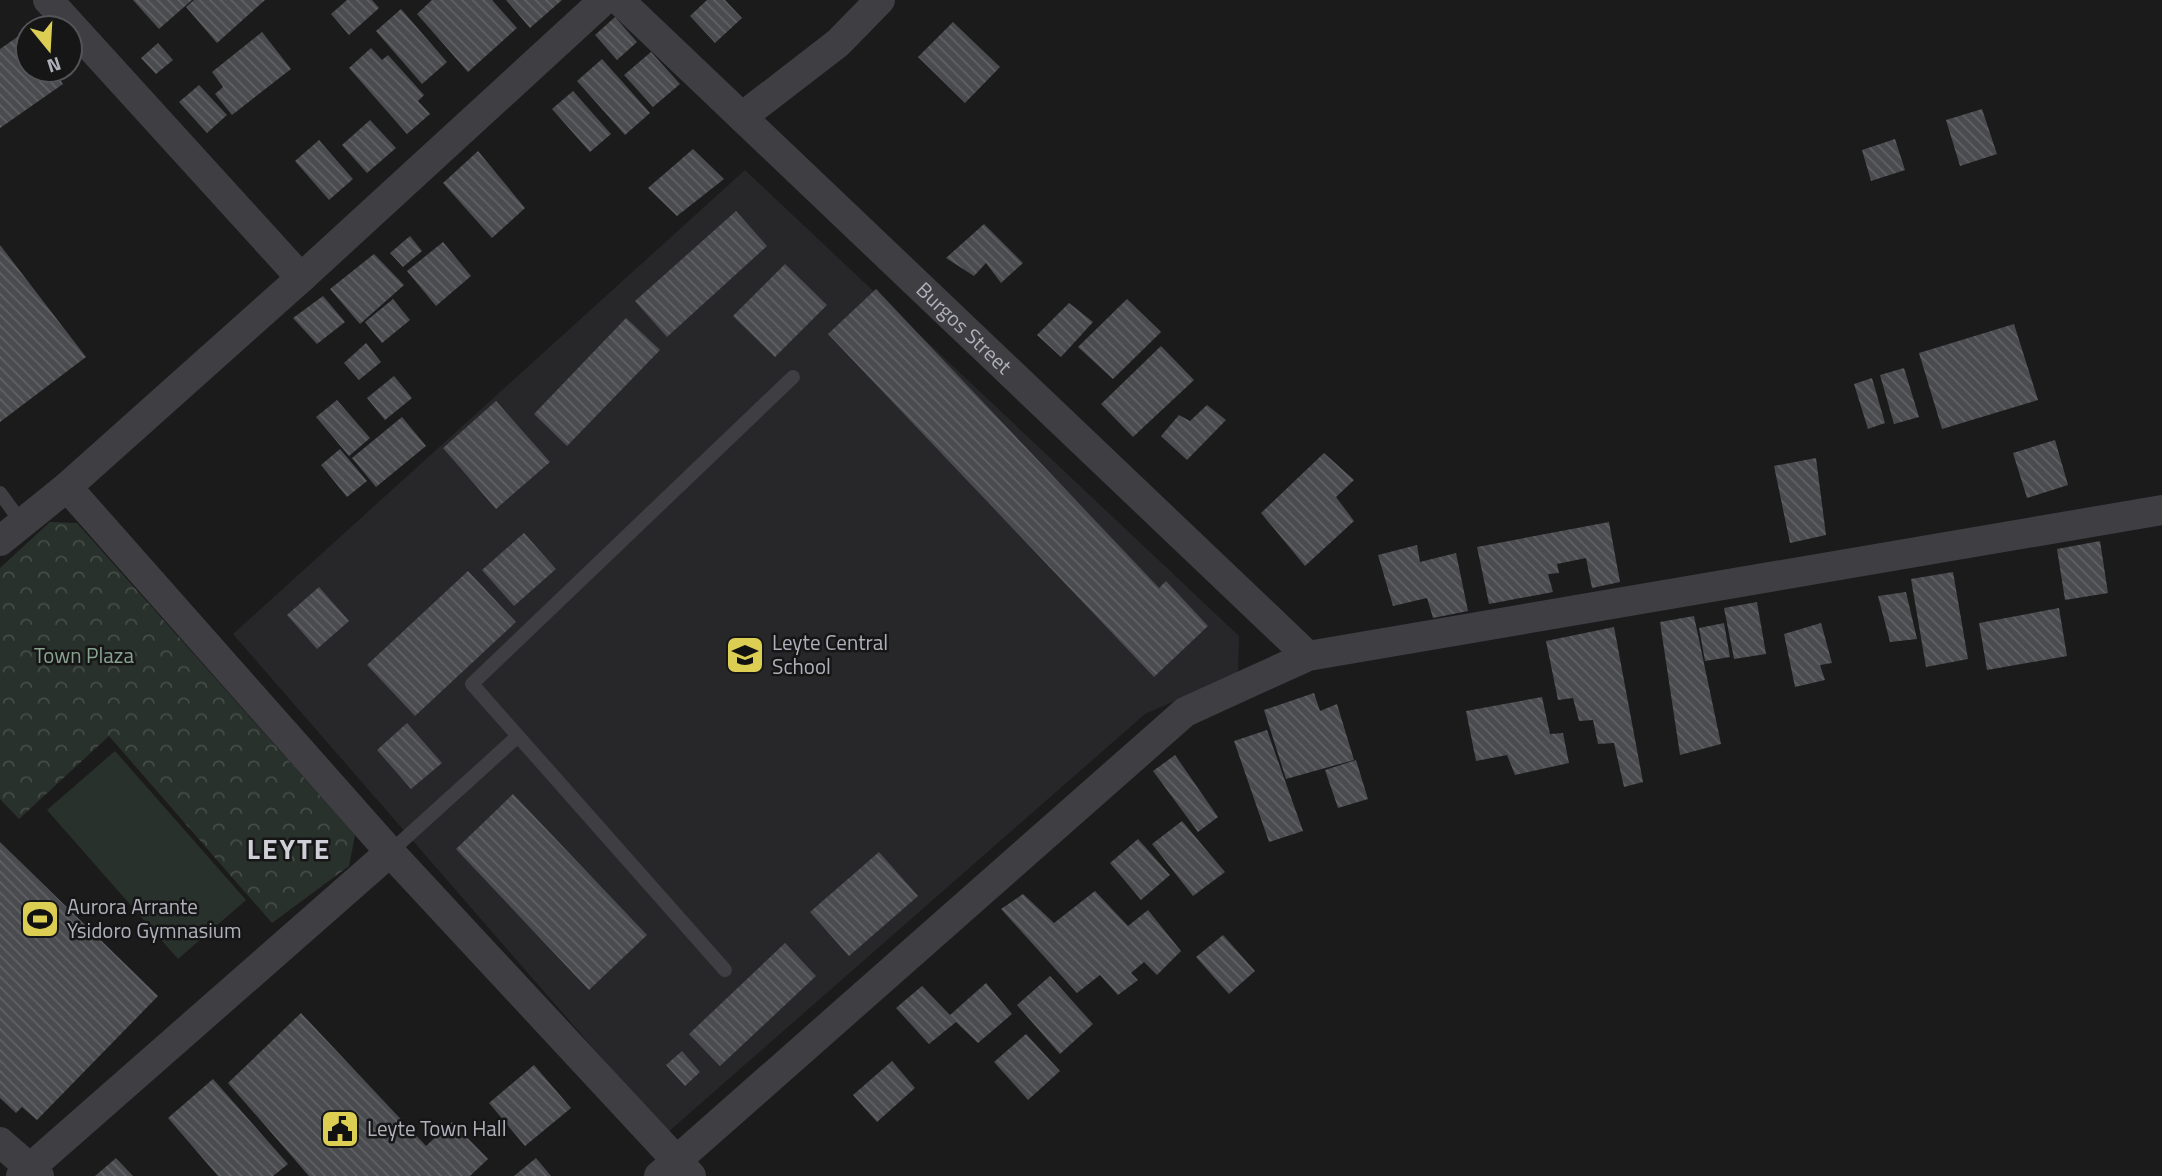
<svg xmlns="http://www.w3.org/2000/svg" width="2162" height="1176" viewBox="0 0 2162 1176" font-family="'Titillium Web',sans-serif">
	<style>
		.built { fill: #272729 }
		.green { fill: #29312c }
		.forest { fill: url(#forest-crowns) }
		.building { fill: url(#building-back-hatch) }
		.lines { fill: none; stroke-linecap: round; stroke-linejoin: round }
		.service { stroke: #3e3e43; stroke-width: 14 }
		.minor { stroke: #3e3e43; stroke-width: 30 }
		.labels { text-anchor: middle; stroke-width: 5; stroke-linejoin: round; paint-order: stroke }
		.street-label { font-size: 21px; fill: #afb0ba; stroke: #161617 }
		.poi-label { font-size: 21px; fill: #afb0ba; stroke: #161617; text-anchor: start }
		.park-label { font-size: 21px; fill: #88a390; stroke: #161617 }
		.district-label { font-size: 28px; font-weight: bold; letter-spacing: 2px; fill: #cfcfd7; stroke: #161617 }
	</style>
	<defs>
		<pattern id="forest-crowns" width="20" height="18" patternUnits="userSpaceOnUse" patternTransform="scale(1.75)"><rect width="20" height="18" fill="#29312c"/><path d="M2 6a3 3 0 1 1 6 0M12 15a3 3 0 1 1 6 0" fill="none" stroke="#464c48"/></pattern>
		<pattern id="building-back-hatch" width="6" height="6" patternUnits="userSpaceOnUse" patternTransform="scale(1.75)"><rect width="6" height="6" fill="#4a4b4e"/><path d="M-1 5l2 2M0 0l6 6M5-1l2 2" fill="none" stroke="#626265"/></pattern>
	</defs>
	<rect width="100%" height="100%" fill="#1b1b1c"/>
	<path class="built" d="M745,170L1239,636L1238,673L1145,714L667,1133L233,634Z"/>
	<path class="green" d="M115,751L246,900L178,959L47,810Z"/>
	<path class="forest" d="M50,522L77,523L355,835L349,866L272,923L109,736L19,819L0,799V568Z"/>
	<path class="building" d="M133,0H192L159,29Z
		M194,0H265L217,43L186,7Z
		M347,0H372L379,8L349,35L331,14Z
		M432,0H492L517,28L468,72L417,14Z
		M506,0H562L530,28Z
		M707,0H725L742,18L715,43L690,16Z
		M401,9L447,62L422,84L376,31Z
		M615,17L637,42L617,60L595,35Z
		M953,22L1000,67L965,103L918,57Z
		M26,31L28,34V70H53L63,84L0,128V49Z
		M262,32L291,69L232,115L215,94L223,87L212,72Z
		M158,43L173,60L156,74L141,58Z
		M371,48L382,60L388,55L424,95L418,101L430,114L407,134L349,68Z
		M651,52L680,84L653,107L624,75Z
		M602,59L650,113L625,135L577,81Z
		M199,85L227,115L207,133L179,102Z
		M573,91L611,134L590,152L552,109Z
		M1982,109L1997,154L1960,166L1946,120Z
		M370,120L396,148L367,173L342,145Z
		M1895,139L1905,170L1871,181L1862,150Z
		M319,140L353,179L329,200L295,161Z
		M693,149L724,179L677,216L648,188Z
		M478,151L525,208L492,238L443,183Z
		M736,211L767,246L667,337L635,301Z
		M984,224L1023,263L1001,283L986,263L974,276L946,258Z
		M410,236L422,251L403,267L390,253Z
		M443,242L471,276L436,306L407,271Z
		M0,245L86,357L0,422Z
		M374,254L404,285L360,324L330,289Z
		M785,264L827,305L775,357L733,316Z
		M876,289L1159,588L1166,581L1208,626L1154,677L828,334Z
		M323,296L345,322L317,344L293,318Z
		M393,299L410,320L382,343L365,322Z
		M1127,299L1161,332L1113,379L1078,347Z
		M1069,303L1093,322L1061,357L1037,335Z
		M626,318L660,350L567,446L534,414Z
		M2014,324L2038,400L1942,429L1919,353Z
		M366,343L381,362L359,380L344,363Z
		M1161,346L1194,380L1133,437L1101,404Z
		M1904,368L1919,417L1894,424L1880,375Z
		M394,376L412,398L385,420L367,398Z
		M1872,378L1885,423L1868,429L1854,384Z
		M337,400L370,438L349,456L316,417Z
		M496,401L550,462L496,509L443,448Z
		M1207,405L1226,420L1187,460L1161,436L1179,415L1190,421Z
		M402,417L426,446L376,487L352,458Z
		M2055,440L2068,485L2027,498L2013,453Z
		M340,449L367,481L347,497L321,465Z
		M1324,453L1354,480L1336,497L1354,521L1305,566L1261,513Z
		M1816,458L1826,535L1790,543L1774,466Z
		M1609,522L1620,582L1592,588L1586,558L1557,564L1559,573L1548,574L1553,592L1489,604L1477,547Z
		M524,533L556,569L514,606L482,570Z
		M2100,541L2108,593L2065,600L2057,549Z
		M1417,545L1420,562L1456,553L1468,611L1433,618L1427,598L1393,606L1378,555Z
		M468,571L516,622L415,716L367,665Z
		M1953,572L1968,659L1926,667L1911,579Z
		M319,587L349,621L317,649L287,615Z
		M1906,592L1917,639L1890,642L1878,596Z
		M1757,602L1766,654L1734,659L1724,608Z
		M2059,608L2067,656L1987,670L1979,623Z
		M1694,616L1721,744L1680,755L1660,622Z
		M1724,623L1730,657L1705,661L1699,628Z
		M1821,623L1832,663L1820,665L1825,680L1795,687L1784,634Z
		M1614,627L1643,782L1624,787L1614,743L1598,744L1593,720L1579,721L1573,698L1558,700L1546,641Z
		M1314,693L1320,711L1337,704L1354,760L1286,779L1264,710Z
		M1542,697L1550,734L1563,733L1569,763L1515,775L1507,755L1476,761L1466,711Z
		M407,723L442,763L411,789L377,750Z
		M1267,730L1303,831L1269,842L1234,741Z
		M1175,755L1218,817L1198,832L1153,771Z
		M1356,760L1368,799L1338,808L1325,770Z
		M513,794L647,935L589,990L456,849Z
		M1182,821L1225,872L1193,896L1152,844Z
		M1138,839L1170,875L1141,900L1110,863Z
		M0,842L158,996L37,1120L22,1107L16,1113L0,1098Z
		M879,852L918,896L849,956L810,912Z
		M1095,891L1128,926L1148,910L1181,951L1157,975L1144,962L1131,973L1138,980L1118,995L1100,975L1077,993L1001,909L1023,894L1054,923Z
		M1223,935L1255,971L1229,994L1196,957Z
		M785,943L816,976L720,1066L689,1034Z
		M1050,976L1093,1024L1060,1054L1017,1005Z
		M986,983L1012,1014L978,1043L956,1022L929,1044L896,1008L922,986L950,1015Z
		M301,1013L426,1146L452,1122L488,1159L470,1176H309L228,1083Z
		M1026,1034L1060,1071L1028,1100L994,1062Z
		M682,1051L700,1072L685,1086L666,1065Z
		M892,1061L915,1088L877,1122L853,1095Z
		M534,1065L571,1108L525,1146L489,1103Z
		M213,1079L288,1164L273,1176H218L168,1118Z
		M116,1158L133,1176H95Z
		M536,1158L551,1176H514Z"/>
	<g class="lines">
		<path class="service" d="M0,493L22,523
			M390,852L518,736
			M725,970L472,684L793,377"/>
		<g class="minor">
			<path d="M48,0L301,278"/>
			<path id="s1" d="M619,0L1308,656"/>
			<path d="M742,117L838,43L880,0"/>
			<path d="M67,487L390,852L691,1176"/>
			<path d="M0,541L67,487L301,278L604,0"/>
			<path d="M0,1142L39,1176"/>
			<path d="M21,1176L390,852"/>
			<path d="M659,1176L1185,712L1308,656L2162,510"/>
		</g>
	</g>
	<defs>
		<symbol id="school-square" viewBox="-11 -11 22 22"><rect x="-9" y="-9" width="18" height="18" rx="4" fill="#dcce53" stroke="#161617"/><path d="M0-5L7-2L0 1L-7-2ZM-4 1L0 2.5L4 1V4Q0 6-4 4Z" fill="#111"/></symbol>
		<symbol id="stadium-square" viewBox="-11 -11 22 22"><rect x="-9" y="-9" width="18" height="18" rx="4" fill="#dcce53" stroke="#161617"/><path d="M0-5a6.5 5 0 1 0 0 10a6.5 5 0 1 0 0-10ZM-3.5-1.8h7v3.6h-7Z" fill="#111"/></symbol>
		<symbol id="civic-square" viewBox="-11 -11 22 22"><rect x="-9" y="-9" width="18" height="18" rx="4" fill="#dcce53" stroke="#161617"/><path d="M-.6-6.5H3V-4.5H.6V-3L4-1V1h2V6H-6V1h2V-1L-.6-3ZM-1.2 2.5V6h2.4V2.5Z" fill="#111"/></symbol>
	</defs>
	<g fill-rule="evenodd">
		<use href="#school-square" x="723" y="633" width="44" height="44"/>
		<use href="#stadium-square" x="18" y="897" width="44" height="44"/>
		<use href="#civic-square" x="318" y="1107" width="44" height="44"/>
	</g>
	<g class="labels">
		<g class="street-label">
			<text dy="7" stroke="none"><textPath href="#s1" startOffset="476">Burgos Street</textPath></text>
		</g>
		<g class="poi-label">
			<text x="772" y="650">Leyte Central<tspan x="772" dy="24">School</tspan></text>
			<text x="67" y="914">Aurora Arrante<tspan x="67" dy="24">Ysidoro Gymnasium</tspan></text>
			<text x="367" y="1136">Leyte Town Hall</text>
		</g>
		<g class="park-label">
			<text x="84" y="663">Town Plaza</text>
		</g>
		<g class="district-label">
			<text x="289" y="859">LEYTE</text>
		</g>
	</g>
	<g transform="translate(49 49) rotate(162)"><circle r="33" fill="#161617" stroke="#535458" stroke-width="2"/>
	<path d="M0-5L12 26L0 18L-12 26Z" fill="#dcce53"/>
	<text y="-10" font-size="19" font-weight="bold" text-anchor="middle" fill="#afb0ba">N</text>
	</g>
</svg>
